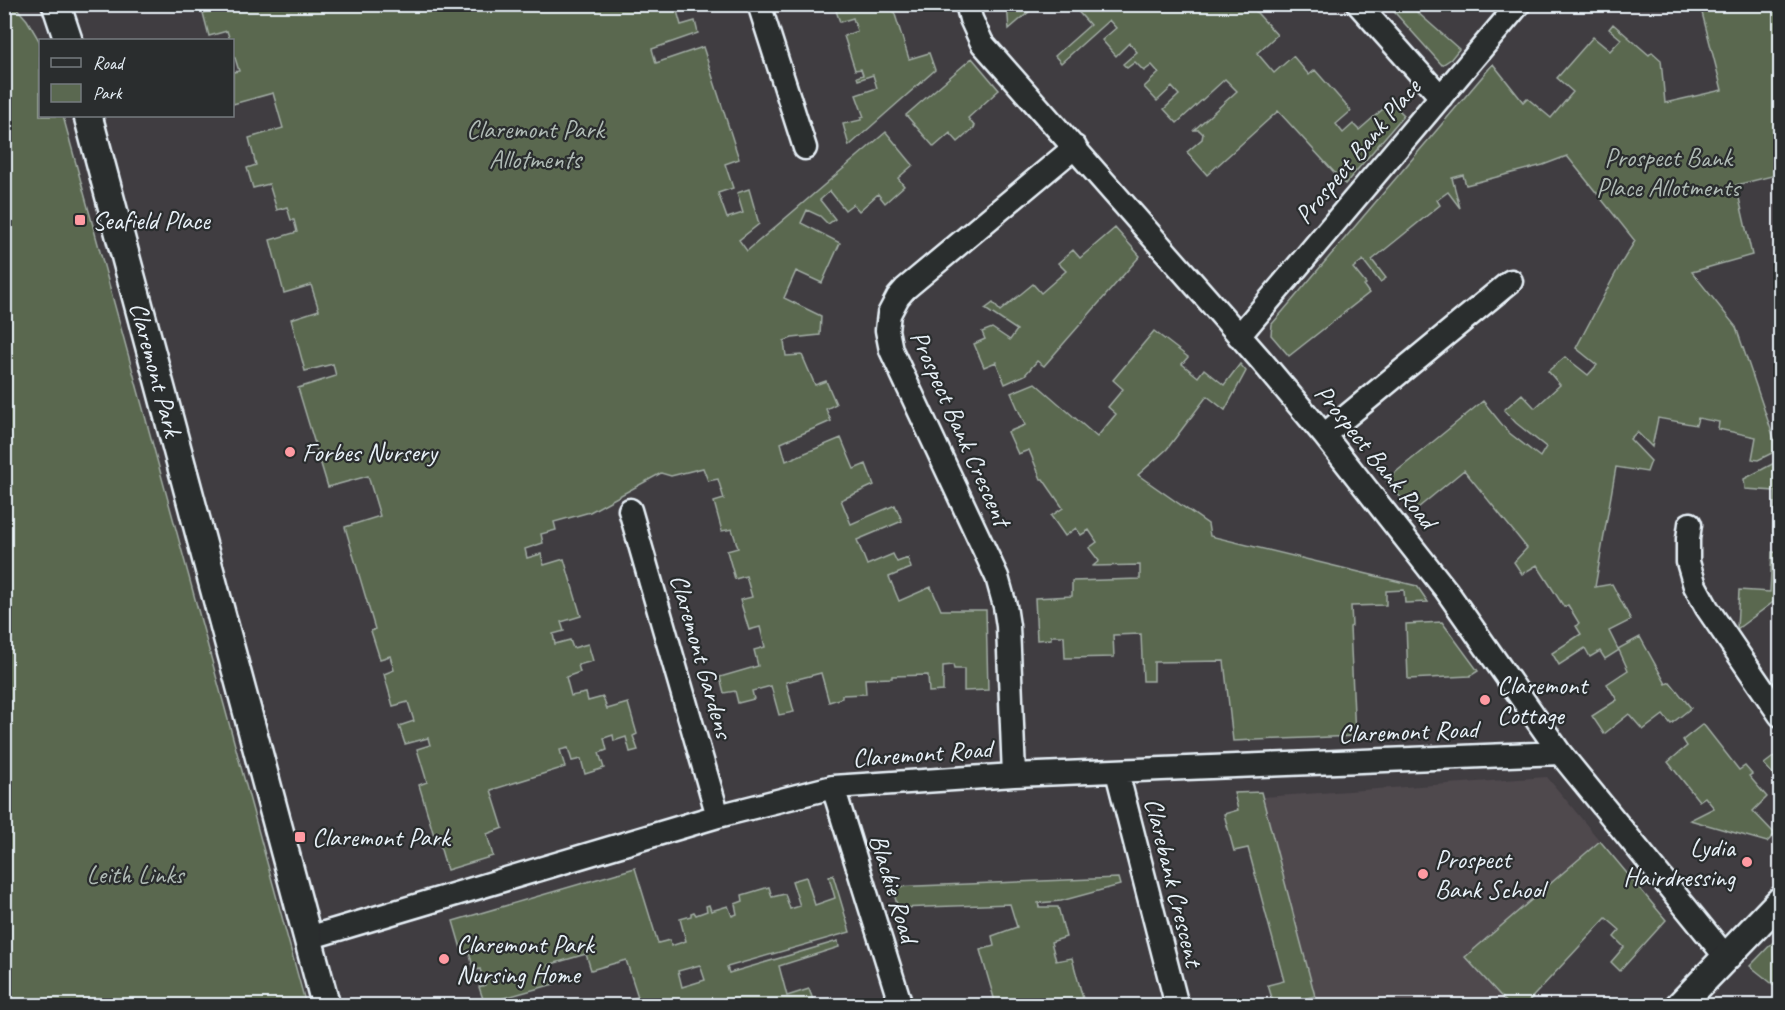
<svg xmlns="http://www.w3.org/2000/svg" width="1785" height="1010" viewBox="0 0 1785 1010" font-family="Caveat,sans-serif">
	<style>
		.built { fill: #4f484e }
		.green { fill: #5a6850; stroke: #a1aca4; stroke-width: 1.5; fill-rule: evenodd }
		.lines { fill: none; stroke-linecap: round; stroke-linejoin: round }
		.minor-casing { stroke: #e8f1f8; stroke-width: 27 }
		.tertiary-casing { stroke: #e8f1f8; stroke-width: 32 }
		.minor { stroke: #2a2d2e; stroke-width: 22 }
		.tertiary { stroke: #2a2d2e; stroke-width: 27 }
		.poi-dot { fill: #ff9aa2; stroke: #2a2d2e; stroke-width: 2 }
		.labels { text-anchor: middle; stroke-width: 4.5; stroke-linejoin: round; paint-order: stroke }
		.park-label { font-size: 26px; fill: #afbab5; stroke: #2a2d2e }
		.street-label { font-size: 26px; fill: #e8f1f8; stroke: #2a2d2e }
		.poi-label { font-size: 26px; fill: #e8f1f8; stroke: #2a2d2e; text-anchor: start }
	</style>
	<rect width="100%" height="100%" fill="#403d41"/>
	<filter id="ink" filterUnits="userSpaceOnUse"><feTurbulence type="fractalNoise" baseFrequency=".0167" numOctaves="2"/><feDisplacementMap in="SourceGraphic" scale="12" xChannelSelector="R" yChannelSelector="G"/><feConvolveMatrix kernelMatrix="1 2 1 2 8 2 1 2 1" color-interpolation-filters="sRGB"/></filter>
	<g filter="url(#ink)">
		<path class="built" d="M1547,777L1600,841L1465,957L1509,1005H1317L1262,797Z"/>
		<path class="green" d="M211,4L690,5L691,6L677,11L681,25L695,21L698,33L652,49L656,63L703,47L739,159L725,164L733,188L718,193L727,218L743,213L737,193L749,189L759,224L739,240L747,251L886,132L913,165L898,178L904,186L885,203L878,194L859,211L853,204L845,210L830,191L820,200L835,219L828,224L820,216L807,210L801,223L840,243L822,283L796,271L784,298L821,316L820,335L792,338L784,341L786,356L802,355L815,385L826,381L836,404L826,409L831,421L781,443L786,461L841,438L854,469L866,464L874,485L841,500L851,524L895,505L902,521L857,540L867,565L893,554L897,562L908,558L911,568L889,577L899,601L931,587L941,610H986L988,690L964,691V669H954L953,665L943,666V691L929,692L928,675L892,676V678L865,679L866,694L842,695V698L829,702L821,673L786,682L794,712L779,715L771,686L752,691L754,699L738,703L735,691L724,693L720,677L758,666L754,650L765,647L760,627L749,630L740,600L752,597L746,576L735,579L727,551L738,548L732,529L722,531L714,502L724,499L718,479L708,481L703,468L671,476L661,473L590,512L554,522L556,530L541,534L543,543L525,549L527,558L541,554L544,565L564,559L581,616L561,622L564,631L553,634L555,644L570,640L573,648L588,644L593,661L578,665L580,672L566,677L571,696L586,693L588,701L603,697L607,709L628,703L637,734L633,736L638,750L630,752L626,737L614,741L613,735L604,738L607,750L599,753L604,768L585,774L581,759L572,761L568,748L560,750L565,767L491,790L503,828L487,834L493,856L447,870L438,839H435L419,785L427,782L417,749L430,745L428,738L405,744L399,726L414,721L408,702L393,706L384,674L394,670L390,656L380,659L371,631L375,629L345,527L380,516L368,476L328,487L298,388L336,376L333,364L305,371L291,319L319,310L311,285L284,293L270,240L297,232L294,220H291L287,207L277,210L269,184L253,188L247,168L256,165L249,138L283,128L273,93L233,104V71V72L239,71L235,58H233L232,40H230L227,31L209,36L203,13L212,10Z
			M1222,4L1250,5L1277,35L1257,53L1274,73L1293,56L1309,75L1315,70L1351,111L1336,124L1343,133L1353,124L1359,130L1391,102L1404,115L1345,184L1278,111L1207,175L1187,152L1202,139L1203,134L1199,130H1194L1237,91L1225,79L1177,123L1164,109L1179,95L1172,87L1157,101L1144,87L1159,73L1152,65L1144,71L1135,62L1127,68L1123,64L1137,52L1129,43L1116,56L1102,40L1116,28L1109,20L1061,63L1055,56L1090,25L1075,8L1079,5Z
			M14,5L27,20L40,42V116H63L306,1005H5L4,5Z
			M834,5H892L909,59L929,53L935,70L849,146L843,124L861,120V118L864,117L856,95L877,88L873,75L858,80L857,77L863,75L861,69L855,70L844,36L857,31L853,18L840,22Z
			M1007,5V4L1037,5L1009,29Z
			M1388,5H1409L1459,49L1451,59L1442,65Z
			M1700,5H1780V174L1736,185L1752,255L1692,272L1736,327L1778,450L1758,460L1752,459L1756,437L1718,429L1719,422L1698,418L1696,425L1658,418L1652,447L1637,432L1630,439L1651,461L1647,472L1616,467L1595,587L1612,584L1631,620L1609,631L1618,649L1640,637L1666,684L1670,682L1691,708L1671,724L1663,715L1643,730L1629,714L1604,734L1592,716L1617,700L1607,684L1628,670L1619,650L1605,659L1600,651L1590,657L1585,648L1559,665L1552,653L1581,634L1576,626L1579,623L1568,605L1564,607L1537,565L1522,574L1514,562L1527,548L1464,470L1413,512L1386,480L1483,401L1508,432L1540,457L1546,447L1516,423L1504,410L1522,394L1535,408L1560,385L1548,371L1565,357L1588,375L1597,365L1576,348L1620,265L1635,241L1567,156L1543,165L1466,185L1463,175L1452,178L1460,208L1448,192L1437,200L1440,205L1372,260L1386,278L1380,282L1363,260L1353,268L1366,284L1364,286L1369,293L1289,356L1271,335L1272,324L1493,64L1523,102L1527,98L1551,118L1573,92L1557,78L1593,37L1610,51L1621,39L1609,29L1613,24L1649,55L1652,52L1661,60L1665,103L1722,90Z
			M972,58L999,90L968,118L975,127L958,142L950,133L934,147L906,115Z
			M1115,228L1140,256L1044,366L1037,361L1025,375L1005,384L996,362L984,367L974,344L985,339L982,332L992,328L1010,340L1017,330L985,309L993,303L1000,311L1033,284L1041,293L1066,271L1058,263L1073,250L1080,258Z
			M1154,331L1188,357L1182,364L1198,377L1204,369L1224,385L1240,364L1246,371L1225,410L1207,396L1167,449L1138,475L1208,524L1210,536L1417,586L1428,602L1405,603L1404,590L1386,591V605L1351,606L1352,626L1350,627L1355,736L1233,741L1224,661L1154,662V681H1143L1141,634L1113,635L1114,657L1065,658L1064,636H1051V639L1037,640L1035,598L1072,596V581L1140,579V565L1093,566L1099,561L1089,548L1097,542L1089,530L1081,535L1076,528L1065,536L1051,516L1063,508L1043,479H1041L1029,450L1018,454L1008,432L1025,425L1011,393L1035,383L1097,437L1116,414L1108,407L1123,389L1113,380Z
			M1780,460V533L1773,532L1775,491L1745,489L1744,479Z
			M1772,552L1780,553V597L1737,629L1739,590L1770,592Z
			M1442,622L1478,671L1470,676L1408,679L1406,624Z
			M1703,724L1739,770L1745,766L1752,774L1749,776L1767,797L1753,811L1775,834L1767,842L1690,820L1714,808L1705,797L1699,801L1668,762L1687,746L1683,740Z
			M1780,752V782L1764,764Z
			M1261,792L1315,996L1279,1005H1274L1268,985L1284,981L1248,848L1234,851L1224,814L1238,810L1234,793Z
			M1600,841L1666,920L1620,971L1611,962L1624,947L1614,937L1620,930L1606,918L1525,1005H1509L1465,957Z
			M635,868L658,943L670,940L671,946L686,941L680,919L691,916V913L694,912L696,915L707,911L706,906L709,905L711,911L728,906L732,916L737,914L735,904L743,901L742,895L769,887L772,897L785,894L790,909L800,906L792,881L806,877L815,905L835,898L829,877L833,875L850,932L727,967L729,973L838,941L839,947L779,966L787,996L809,989L815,1005H609L638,997L626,960L591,970L586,954L548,965L554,984L500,999L501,1005H485L479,987L485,985L480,969L474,971L469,951L462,952L453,921ZM700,965L705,980L682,987L678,971Z
			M1118,878L1120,885L1061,901L1038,903L1039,907H1058L1066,937L1051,942L1056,961L1072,958L1085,1006H1013L1012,1004L996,1005L980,950L994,946L992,936L1017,927L1010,904L898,908L892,887Z
			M1780,935V990L1750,966Z"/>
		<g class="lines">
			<defs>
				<path id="minor" d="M759,4L805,148
					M967,4L971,19L982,43L1260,359L1324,435L1446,590L1560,753L1726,957
					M1358,4L1441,97
					M1239,336L1519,4
					M1324,435L1511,281
					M630,510L718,816
					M1690,524L1688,539V562L1695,586L1707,608L1780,715
					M1117,772L1177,1006
					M1014,775L1008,626L1005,606L997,577L891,350L887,330L889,314L898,297L905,289L1075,147
					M833,787L901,1006
					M308,938L718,816L833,787L1014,775L1560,753"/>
				<path id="tertiary" d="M56,4L68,40
					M88,116L326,1006
					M1679,1006L1780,901"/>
			</defs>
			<use href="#minor" class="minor-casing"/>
			<use href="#tertiary" class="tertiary-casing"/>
			<use href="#minor" class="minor"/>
			<use href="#tertiary" class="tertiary"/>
		</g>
	</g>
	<g class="poi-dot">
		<rect x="74" y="214" width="12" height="12" rx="3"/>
		<circle cx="290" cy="452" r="6"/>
		<circle cx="1485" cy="700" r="6"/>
		<rect x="294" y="831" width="12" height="12" rx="3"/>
		<circle cx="1747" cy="862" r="6"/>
		<circle cx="1423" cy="874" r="6"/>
		<circle cx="444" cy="959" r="6"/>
	</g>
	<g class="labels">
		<g class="park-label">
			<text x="535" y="138">Claremont Park<tspan x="535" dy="30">Allotments</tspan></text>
			<text x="1668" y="166">Prospect Bank<tspan x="1668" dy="30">Place Allotments</tspan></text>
			<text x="135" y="883">Leith Links</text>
		</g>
		<g class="street-label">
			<text transform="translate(1357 151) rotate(-50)" y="9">Prospect Bank Place</text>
			<text transform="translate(156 369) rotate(75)" y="9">Claremont Park</text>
			<text transform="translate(961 428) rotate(66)" y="9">Prospect Bank Crescent</text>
			<text transform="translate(1376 456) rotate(51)" y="9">Prospect Bank Road</text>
			<text transform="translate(702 656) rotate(74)" y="9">Claremont Gardens</text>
			<text transform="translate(1408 731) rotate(-2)" y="9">Claremont Road</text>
			<text transform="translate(922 753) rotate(-4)" y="9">Claremont Road</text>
			<text transform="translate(1174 882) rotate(76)" y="9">Clarebank Crescent</text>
			<text transform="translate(894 888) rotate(73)" y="9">Blackie Road</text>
		</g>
		<g class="poi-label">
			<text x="92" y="229">Seafield Place</text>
			<text x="302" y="461">Forbes Nursery</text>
			<text x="1497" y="694">Claremont<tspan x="1497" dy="30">Cottage</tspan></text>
			<text x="312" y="846">Claremont Park</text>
			<text x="1735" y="856" text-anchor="end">Lydia<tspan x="1735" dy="30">Hairdressing</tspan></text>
			<text x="1435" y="868">Prospect<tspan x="1435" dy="30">Bank School</tspan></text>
			<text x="456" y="953">Claremont Park<tspan x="456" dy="30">Nursing Home</tspan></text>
		</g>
	</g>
	<rect width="1785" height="1010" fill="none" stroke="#2a2d2e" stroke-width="24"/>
	<rect x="12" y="12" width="1761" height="986" fill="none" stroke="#e8f1f8" stroke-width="2" filter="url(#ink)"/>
	<rect x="39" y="39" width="195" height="78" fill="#2a2d2e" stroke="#767b7f" stroke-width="1.5"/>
	<rect x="51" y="58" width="30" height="9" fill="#2a2d2e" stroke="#767b7f" stroke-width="1.5"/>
	<text x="93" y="69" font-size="18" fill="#e8f1f8">Road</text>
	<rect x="51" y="84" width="30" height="18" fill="#5a6850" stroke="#767b7f" stroke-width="1.5"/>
	<text x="93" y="99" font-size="18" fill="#e8f1f8">Park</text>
</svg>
